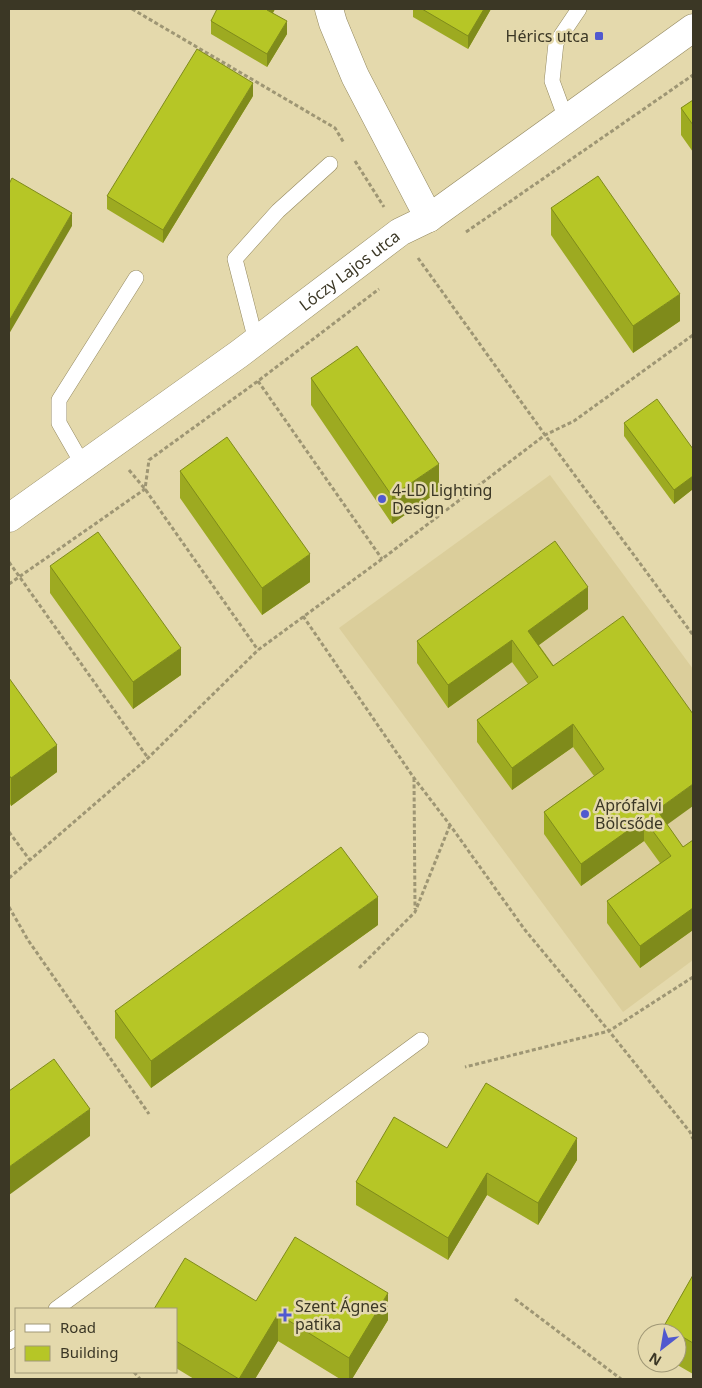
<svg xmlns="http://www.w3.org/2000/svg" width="702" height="1388" viewBox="0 0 702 1388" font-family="'Noto Sans',sans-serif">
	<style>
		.built { fill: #dbce9b }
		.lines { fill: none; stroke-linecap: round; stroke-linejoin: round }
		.service-casing { stroke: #948960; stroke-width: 16 }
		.minor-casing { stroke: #948960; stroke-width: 29 }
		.path { stroke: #9e9674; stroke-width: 3; stroke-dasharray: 4 2.5; stroke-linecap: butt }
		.service { stroke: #fff; stroke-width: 15 }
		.minor { stroke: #fff; stroke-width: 28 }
		.wall { fill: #9daa21 }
		.shaded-wall { fill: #7f8b1b }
		.building { fill: #b6c626; stroke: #7f8b1b }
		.poi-dot { fill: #5159cf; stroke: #e4d9ac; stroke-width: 2 }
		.labels { text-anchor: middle; stroke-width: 5; stroke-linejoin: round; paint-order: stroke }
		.poi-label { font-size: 16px; fill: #3b3725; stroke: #e4d9ac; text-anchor: start }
		.street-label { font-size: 16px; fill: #3b3725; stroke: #e4d9ac }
	</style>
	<rect width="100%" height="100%" fill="#e4d9ac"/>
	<path class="built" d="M550,475L693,669V960L623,1012L339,628Z"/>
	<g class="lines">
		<defs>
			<path id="service" d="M566,119L552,81L556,43L579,9
				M256,341L235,259L278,211L330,164
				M83,465L59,423V400L136,278
				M56,1309L421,1040
				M9,1342L16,1337"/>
			<g id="minor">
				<path d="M329,9L333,23L355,76L429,218"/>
				<path id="s1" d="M9,518L239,354L400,232L429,218L693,28"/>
			</g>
		</defs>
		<use href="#service" class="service-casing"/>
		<use href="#minor" class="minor-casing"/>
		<path class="path" d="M132,9L335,128L344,143
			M355,161L384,207
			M466,232L693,75
			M418,258L545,435L693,635
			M258,381L382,559
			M129,470L145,489L258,650
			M9,562L148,758
			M9,584L145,489L149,460L258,381L379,289
			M303,616L414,778L450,825L525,930L609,1031L465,1067
			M414,778L415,909
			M9,832L29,859
			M9,878L148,758L258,650L382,559L545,435L574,421L693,335
			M9,907L28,940L149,1114
			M359,968L415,912L450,825
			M693,977L609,1031L690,1132L693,1139
			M515,1299L621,1379
			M134,1372L140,1379"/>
		<use href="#service" class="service"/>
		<use href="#minor" class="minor"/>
	</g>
	<path class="wall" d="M214,9H275L273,13L287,34L267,67L211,34V21L217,10Z
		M413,9H491L468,49L413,17Z
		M253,96L163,243L107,209V196Z
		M693,100V152L681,135V108Z
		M551,208L680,321L633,353L551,235Z
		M311,378L439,491L392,524L311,405Z
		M624,423L693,449V489L674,504L624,436Z
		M180,471L310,582L262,615L180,498Z
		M50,566L181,675L133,709L50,593Z
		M588,609L539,645L683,847L693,840V930L640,968L607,923V901L660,863L644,841L581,886L544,834V812L594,776L573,747L512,790L477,742V720L528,684L512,662L448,708L417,663V641Z
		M9,678L57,772L11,806L9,802Z
		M378,925L151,1088L115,1038V1011Z
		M447,1148L577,1160L538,1225L487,1195L448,1260L356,1205V1182Z
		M693,1275V1374L674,1363H677V1333H664V1326Z
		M256,1301L388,1320L352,1379H340L278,1341L255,1379H194L176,1368V1309Z"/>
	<path class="shaded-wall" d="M268,9H275L267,23V10Z
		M484,9H491L468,49V36Z
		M287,21V34L267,67V54Z
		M253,83V96L163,243V230Z
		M72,213V226L9,334V321Z
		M680,294V321L633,353V326Z
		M439,464V491L392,524V496Z
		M693,476V489L674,504V490Z
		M310,554V582L262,615V588Z
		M588,587V609L528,653V631Z
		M512,640V662L448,708V685Z
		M181,648V675L133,709V682Z
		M573,724V747L512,790V768Z
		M57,745V772L11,806V778Z
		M693,784V806L657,832V810Z
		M644,819V841L581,886V864Z
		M378,897V925L151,1088V1061Z
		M693,908V930L640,968V946Z
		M90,1109V1136L9,1195V1167Z
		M577,1138V1160L538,1225V1203Z
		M487,1173V1195L448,1260V1238Z
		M388,1293V1320L352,1379H349V1358Z
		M278,1314V1341L255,1379H239Z"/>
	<path class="building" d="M217,9H268L267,10L287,21L267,54L211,21Z
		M422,9H484L468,36Z
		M197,49L253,83L163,230L107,196Z
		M693,100V125L681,108Z
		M598,176L680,294L633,326L551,208Z
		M12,178L72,213L9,321V184Z
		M357,346L439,464L392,496L311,378Z
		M657,399L693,449V476L674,490L624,423Z
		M227,437L310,554L262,588L180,471Z
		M98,532L181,648L133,682L50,566Z
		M555,541L588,587L528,631L553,666L623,616L693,714V784L657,810L683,847L693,840V908L640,946L607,901L671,856L644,819L581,864L544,812L604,769L573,724L512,768L477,720L538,677L512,640L448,685L417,641Z
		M9,678L57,745L11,778L9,775Z
		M341,847L378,897L151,1061L115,1011Z
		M54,1059L90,1109L9,1167V1091Z
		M486,1083L577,1138L538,1203L487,1173L448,1238L356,1182L394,1117L447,1148Z
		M295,1237L388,1293L349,1358L278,1314L239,1379L176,1341V1309H154L185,1258L256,1301Z
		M693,1275V1343L664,1326Z"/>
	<g class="poi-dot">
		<rect x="594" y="31" width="10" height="10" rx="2.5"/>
		<circle cx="382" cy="499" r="5"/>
		<circle cx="585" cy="814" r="5"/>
		<path d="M282.5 1307.5h5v5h5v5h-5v5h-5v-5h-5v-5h5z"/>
	</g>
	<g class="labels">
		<g class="poi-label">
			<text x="589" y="42" text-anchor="end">Hérics utca</text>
			<text x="392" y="496">4-LD Lighting<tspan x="392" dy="18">Design</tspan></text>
			<text x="595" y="811">Aprófalvi<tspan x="595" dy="18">Bölcsőde</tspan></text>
			<text x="295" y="1312">Szent Ágnes<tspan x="295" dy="18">patika</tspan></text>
		</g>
		<g class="street-label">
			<text dy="6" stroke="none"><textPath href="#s1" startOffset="421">Lóczy Lajos utca</textPath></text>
		</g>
	</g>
	<rect width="702" height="1388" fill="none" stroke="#3b3725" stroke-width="20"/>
	<rect x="15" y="1308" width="162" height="65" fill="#e4d9ac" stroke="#a09876"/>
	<rect x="25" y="1324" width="25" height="8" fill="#ffffff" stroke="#a09876"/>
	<text x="60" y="1333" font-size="15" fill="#3b3725">Road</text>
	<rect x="25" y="1346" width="25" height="15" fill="#b6c626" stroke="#a09876"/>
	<text x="60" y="1358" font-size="15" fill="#3b3725">Building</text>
	<g transform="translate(662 1348) rotate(211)"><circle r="24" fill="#e4d9ac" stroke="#a09876"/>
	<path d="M0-4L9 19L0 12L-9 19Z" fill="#5159cf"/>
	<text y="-8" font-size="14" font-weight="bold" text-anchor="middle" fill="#3b3725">N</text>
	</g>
</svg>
